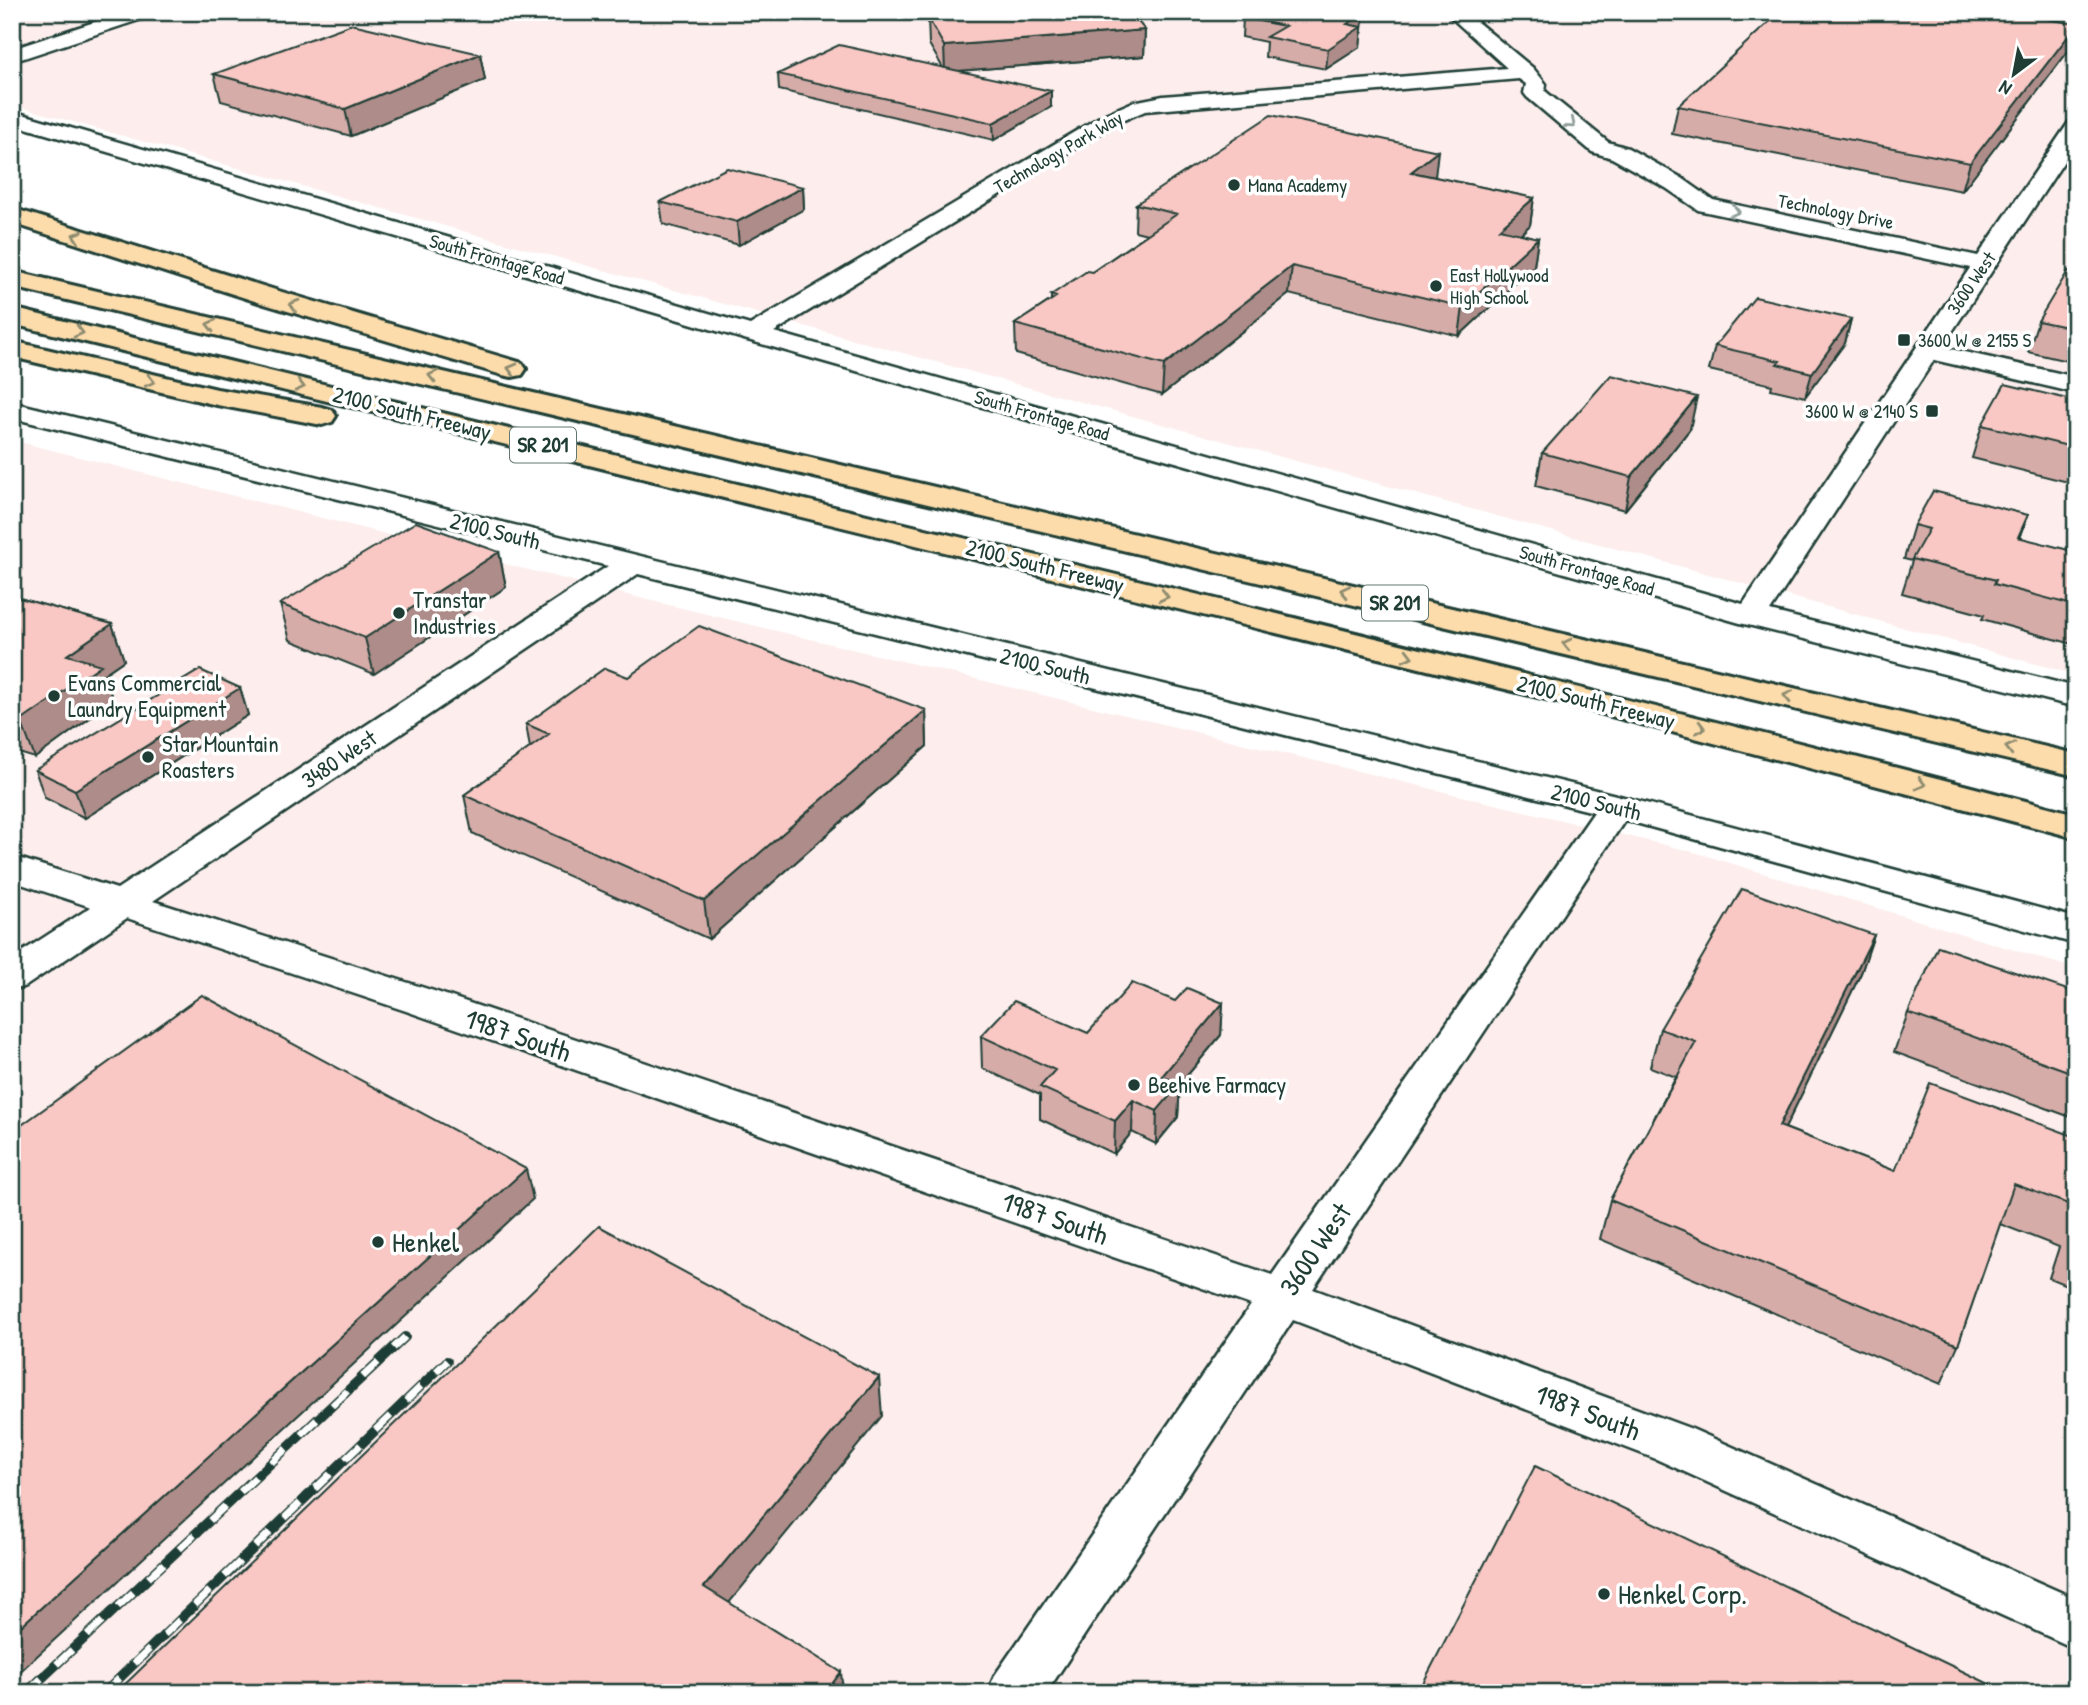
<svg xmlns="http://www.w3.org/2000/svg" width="2088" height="1705" viewBox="0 0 2088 1705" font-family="'Patrick Hand',sans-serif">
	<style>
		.built { fill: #fdeeed }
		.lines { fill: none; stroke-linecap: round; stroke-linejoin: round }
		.minor-casing { stroke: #1f3d34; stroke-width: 5 }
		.highway-casing { stroke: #1f3d34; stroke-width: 6 }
		.minor { fill: #fff; fill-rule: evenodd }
		.highway { fill: #fddcac; fill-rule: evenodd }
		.rail-casing { stroke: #1f3d34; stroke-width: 10 }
		.rail { stroke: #fff; stroke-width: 7; stroke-dasharray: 21; stroke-linecap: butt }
		.wall { fill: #d6aca9; stroke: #1f3d34; stroke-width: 2 }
		.shaded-wall { fill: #ae8c89; stroke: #1f3d34; stroke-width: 2 }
		.building { fill: #f9c8c4; stroke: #1f3d34; stroke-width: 2 }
		.oneway { stroke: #8f9e9a }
		.oneway2 { stroke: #8e8c70 }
		.poi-dot { fill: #1f3d34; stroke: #fff; stroke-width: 2.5 }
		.labels { text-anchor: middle; stroke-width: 7; stroke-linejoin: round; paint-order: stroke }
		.far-street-label { font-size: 19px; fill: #1f3d34; stroke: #fff }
		.far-poi-label { font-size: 19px; fill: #1f3d34; stroke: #fff; text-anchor: start }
		.shield { fill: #fff; stroke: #627771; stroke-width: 2 }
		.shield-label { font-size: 21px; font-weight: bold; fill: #1f3d34 }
		.street-label { font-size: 23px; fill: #1f3d34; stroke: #fff }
		.poi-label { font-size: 23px; fill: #1f3d34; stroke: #fff; text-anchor: start }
		.near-street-label { font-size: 28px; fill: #1f3d34; stroke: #fff }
		.near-poi-label { font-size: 28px; fill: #1f3d34; stroke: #fff; text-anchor: start }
	</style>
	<rect width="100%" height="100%" fill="#fff"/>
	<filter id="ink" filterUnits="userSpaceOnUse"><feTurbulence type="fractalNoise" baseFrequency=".0143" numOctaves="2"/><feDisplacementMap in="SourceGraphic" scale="14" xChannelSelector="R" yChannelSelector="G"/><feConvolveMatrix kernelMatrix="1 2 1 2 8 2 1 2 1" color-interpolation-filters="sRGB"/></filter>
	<g filter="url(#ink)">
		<path class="built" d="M12,12H2076V675L724,304L12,105Z
			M12,440L644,599L1694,852L2076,969V1693H12Z"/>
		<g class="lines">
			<defs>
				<path id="minor" d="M125,12H153L151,16L12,62V49Z
					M1445,12H1465L1533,68L1546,84L1545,91L1608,142L1628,148L1682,178L1713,200L1978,256L2069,122L2076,120V143L1942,347L2076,377V393L1934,360L1770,611L2076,687V707L1740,623L744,339L12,124V111L750,325L1103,115L1133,102L1163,96L1507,68ZM1519,79L1526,84L1524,93L1527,97L1592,152L1612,158L1666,188L1698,210L1970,268L1743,604L774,332L1117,123L1145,111Z
					M12,402L1616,795L2076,918V944L1625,820L1313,1289L1692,1429L2076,1599V1649L1656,1459L1293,1320L1046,1693H987L995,1675L1251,1305L406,1011L127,918L26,986L12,990V958L91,907L12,881V856L117,889L608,566L12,418ZM638,574L1594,812L1272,1275L434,991L153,901Z"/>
				<path id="highway" d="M12,208L282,292L522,363L526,369L522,375L512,377L502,375L264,304L12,223Z
					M12,271L2076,754V776L12,287Z
					M12,308C700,478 1390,635 2076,814V838L1550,700L12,324Z
					M12,341L217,389L322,407L332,410L336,416L332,422L322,425L217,405L12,357Z"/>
			</defs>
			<use href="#minor" class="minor-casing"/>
			<use href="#highway" class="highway-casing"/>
			<use href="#minor" class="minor"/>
			<use href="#highway" class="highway"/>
			<defs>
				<path id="rail" d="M26,1693L405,1337
					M104,1693L447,1361"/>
			</defs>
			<use href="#rail" class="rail-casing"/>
			<use href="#rail" class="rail"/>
		</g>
		<path class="wall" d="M928,18L1145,30L1144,56L957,71L1051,107L994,140L779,90L778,74L943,68L929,44Z
			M1243,18L1362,33L1361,34L1360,47L1326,69L1265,57L1266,42L1242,37Z
			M2069,50L1962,191L1672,134L1678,106Z
			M480,54L485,80L351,136L221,101L214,74Z
			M1435,177L1534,198L1530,225L1521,234L1538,238L1534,266L1459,336L1289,294L1162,395L1016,354L1015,324L1051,300V295L1092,272L1147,234L1135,231L1136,204Z
			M803,187L804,209L739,245L663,224L660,202Z
			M2076,272V363L2028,352L2038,321Z
			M1851,319L1845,343L1805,397L1771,389L1772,385L1709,370L1715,346Z
			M2076,401V484L1972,458L1982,425Z
			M1690,429L1625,510L1536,486L1542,453Z
			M2028,515L2020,538L2076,552V645L1982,619L1984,615L1902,593L1912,561L1904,559L1914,525Z
			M499,552L506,587L374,674L290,640L280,604Z
			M12,596L112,624L124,660L104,674L113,701L35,758L12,751Z
			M628,677L926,710L927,746L709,939L472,833L464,795L530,748L526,724Z
			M240,688L248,715L85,818L45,798L35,770Z
			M1874,935L1861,973L1785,1128L1895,1171L2076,1137V1289L2049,1278L2059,1247L2000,1224L1958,1345L1941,1384L1600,1239L1610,1200L1676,1077L1650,1067L1660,1029Z
			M2076,993V1119L1894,1052L1908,1013Z
			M1175,1001L1223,1003L1221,1035L1180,1084L1178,1117L1156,1144L1132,1132L1114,1154L1040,1119V1095L982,1068L981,1036L1088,1033Z"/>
		<path class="shaded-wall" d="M1364,13L1360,47L1326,69L1328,49L1347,24Z
			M2076,26L2069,50L1962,191L1970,163Z
			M1145,30L1144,56L945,72L944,46Z
			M480,54L485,80L351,136L345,109Z
			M1051,91V107L994,140L993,123Z
			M1438,151L1435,177L1411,172Z
			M803,187L804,209L739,245L737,222Z
			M1534,198L1530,225L1495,257L1499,229Z
			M1538,238L1534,266L1459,336L1463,307Z
			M1292,266L1289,294L1162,395L1164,365Z
			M1851,319L1845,343L1805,397L1812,373Z
			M1697,397L1690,429L1625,510L1631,477Z
			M2028,515L2016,550L2018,537Z
			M499,552L506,587L374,674L365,638Z
			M112,624L124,660L104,674L113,701L35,758L21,721L67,655Z
			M240,688L248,715L85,818L75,790Z
			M926,710L927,746L709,939L704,901Z
			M1874,935L1861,973L1767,1165L1779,1126Z
			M1223,1003L1221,1035L1180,1084L1178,1117L1156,1144L1157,1111L1162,1076Z
			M1133,1100L1132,1132L1114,1154L1115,1121Z
			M526,1169L533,1199L12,1679V1634Z
			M879,1377L882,1416L711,1625L704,1587Z
			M841,1672L843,1693H825Z"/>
		<path class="building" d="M1011,12H1130L1145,30L944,46L928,18Z
			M1252,12H1357L1364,13L1347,24L1361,27L1328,49L1266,37L1285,26L1243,18Z
			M1780,12H2006L2076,24V26L1970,163L1678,106Z
			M352,24L480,54L345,109L214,74Z
			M839,45L1051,91L993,123L778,74Z
			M1271,115L1438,151L1411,172L1534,198L1499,229L1538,238L1463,307L1292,266L1164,365L1015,324L1056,297L1051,295L1087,271L1092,272L1177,214L1136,204Z
			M727,168L803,187L737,222L660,202Z
			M2068,271L2076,272V329L2038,321Z
			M1755,297L1851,319L1812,373L1777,364L1780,361L1715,346Z
			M1611,375L1697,397L1631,477L1542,453Z
			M2005,384L2076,401V448L1982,425Z
			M1933,491L2028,515L2018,537L2076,552V606L1994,584L1996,580L1912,559L1929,529L1914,525Z
			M416,522L499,552L365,638L280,604Z
			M12,596L112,624L67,655L101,665L21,721L12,719Z
			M699,626L926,710L704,901L464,795L549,734L526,724L605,668L628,677Z
			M200,670L240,688L75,790L35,770Z
			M1742,889L1874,935L1779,1126L1895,1171L1930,1083L2076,1137V1207L2014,1184L1958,1345L1610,1200L1696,1042L1660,1029Z
			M1938,946L2076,993V1074L1908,1013Z
			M1132,983L1175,1001L1187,988L1223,1003L1162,1076L1180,1084L1157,1111L1133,1100L1115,1121L1040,1087L1055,1070L981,1036L1014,1001L1088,1033Z
			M202,995L526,1169L12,1634V1132Z
			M2076,1213V1242L2068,1239Z
			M599,1226L879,1377L704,1587L841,1672L825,1693H116Z
			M1535,1466L2008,1693H1418Z"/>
		<defs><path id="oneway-chevron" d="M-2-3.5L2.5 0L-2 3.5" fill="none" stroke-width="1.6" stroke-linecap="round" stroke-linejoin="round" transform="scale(1.75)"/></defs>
		<g class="oneway">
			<use href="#oneway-chevron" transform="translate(1571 124) rotate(40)"/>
			<use href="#oneway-chevron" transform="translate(1735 211) rotate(13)"/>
		</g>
		<g class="oneway2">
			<use href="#oneway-chevron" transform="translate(77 236) rotate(-162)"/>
			<use href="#oneway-chevron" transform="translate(294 305) rotate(-163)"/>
			<use href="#oneway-chevron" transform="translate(211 325) rotate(-167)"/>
			<use href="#oneway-chevron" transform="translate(79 332) rotate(14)"/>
			<use href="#oneway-chevron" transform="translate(512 369) rotate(-165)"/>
			<use href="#oneway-chevron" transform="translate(433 376) rotate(-167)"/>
			<use href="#oneway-chevron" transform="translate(150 381) rotate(13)"/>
			<use href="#oneway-chevron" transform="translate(300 386) rotate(14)"/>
			<use href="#oneway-chevron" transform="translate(1345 591) rotate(-167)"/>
			<use href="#oneway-chevron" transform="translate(1164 596) rotate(14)"/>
			<use href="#oneway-chevron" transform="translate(1567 644) rotate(-167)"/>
			<use href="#oneway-chevron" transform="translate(1408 656) rotate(14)"/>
			<use href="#oneway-chevron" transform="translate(1788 696) rotate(-167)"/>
			<use href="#oneway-chevron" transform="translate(1701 728) rotate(14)"/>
			<use href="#oneway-chevron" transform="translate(2010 748) rotate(-166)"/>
			<use href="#oneway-chevron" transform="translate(1921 784) rotate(15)"/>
		</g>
	</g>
	<g class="poi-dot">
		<circle cx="1234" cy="185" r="7"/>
		<circle cx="1436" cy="286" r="7"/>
		<rect x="1897" y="333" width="14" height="14" rx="3.5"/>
		<rect x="1925" y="404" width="14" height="14" rx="3.5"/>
		<circle cx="399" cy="613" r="7"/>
		<circle cx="54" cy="696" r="7"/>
		<circle cx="148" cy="757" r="7"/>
		<circle cx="1134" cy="1085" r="7"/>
		<circle cx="378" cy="1242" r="7"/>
		<circle cx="1604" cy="1594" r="7"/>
	</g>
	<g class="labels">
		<g class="far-street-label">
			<text transform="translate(1058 152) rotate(-30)" y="7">Technology Park Way</text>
			<text transform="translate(1836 211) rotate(11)" y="7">Technology Drive</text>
			<text transform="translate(497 259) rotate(16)" y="7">South Frontage Road</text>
			<text transform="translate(1971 283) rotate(-56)" y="7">3600 West</text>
			<text transform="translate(1042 415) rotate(16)" y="7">South Frontage Road</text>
			<text transform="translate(1587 570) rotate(16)" y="7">South Frontage Road</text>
		</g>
		<g class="far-poi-label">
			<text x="1248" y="192">Mana Academy</text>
			<text x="1450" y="282">East Hollywood<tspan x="1450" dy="22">High School</tspan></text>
			<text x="1918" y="347">3600 W @ 2155 S</text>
			<text x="1918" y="418" text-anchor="end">3600 W @ 2140 S</text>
		</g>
		<g class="shield">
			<rect x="510" y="427.5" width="66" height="35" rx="5"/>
			<rect x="1362" y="585.5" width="66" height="35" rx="5"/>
		</g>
		<g class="shield-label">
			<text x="543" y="452">SR 201</text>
			<text x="1395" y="610">SR 201</text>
		</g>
		<g class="street-label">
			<text transform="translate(412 413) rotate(14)" y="8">2100 South Freeway</text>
			<text transform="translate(495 531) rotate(14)" y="8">2100 South</text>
			<text transform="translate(1045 566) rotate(14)" y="8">2100 South Freeway</text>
			<text transform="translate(1045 666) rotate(14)" y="8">2100 South</text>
			<text transform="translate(1596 702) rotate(14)" y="8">2100 South Freeway</text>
			<text transform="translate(339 759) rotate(-34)" y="8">3480 West</text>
			<text transform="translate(1596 802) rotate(14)" y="8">2100 South</text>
		</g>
		<g class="poi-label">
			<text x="413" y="608">Transtar<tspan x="413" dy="26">Industries</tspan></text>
			<text x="68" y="691">Evans Commercial<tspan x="68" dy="26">Laundry Equipment</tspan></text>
			<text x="162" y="752">Star Mountain<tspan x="162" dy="26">Roasters</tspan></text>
			<text x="1148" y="1093">Beehive Farmacy</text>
		</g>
		<g class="near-street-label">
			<text transform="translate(518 1035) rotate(19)" y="10">1987 South</text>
			<text transform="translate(1055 1218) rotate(19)" y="10">1987 South</text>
			<text transform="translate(1315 1249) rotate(-56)" y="10">3600 West</text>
			<text transform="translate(1588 1412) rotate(21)" y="10">1987 South</text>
		</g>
		<g class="near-poi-label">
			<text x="392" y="1252">Henkel</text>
			<text x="1618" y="1604">Henkel Corp.</text>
		</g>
	</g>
	<rect width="2088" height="1705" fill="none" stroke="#fff" stroke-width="42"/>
	<rect x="21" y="21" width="2046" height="1663" fill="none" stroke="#1f3d34" stroke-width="2.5" filter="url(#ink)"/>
	<g transform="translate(2014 74) rotate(212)" stroke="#ffffff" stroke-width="5" paint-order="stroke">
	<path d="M0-5L12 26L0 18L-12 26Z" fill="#1f3d34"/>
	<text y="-10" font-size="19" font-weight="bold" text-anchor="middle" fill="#1f3d34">N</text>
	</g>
</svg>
